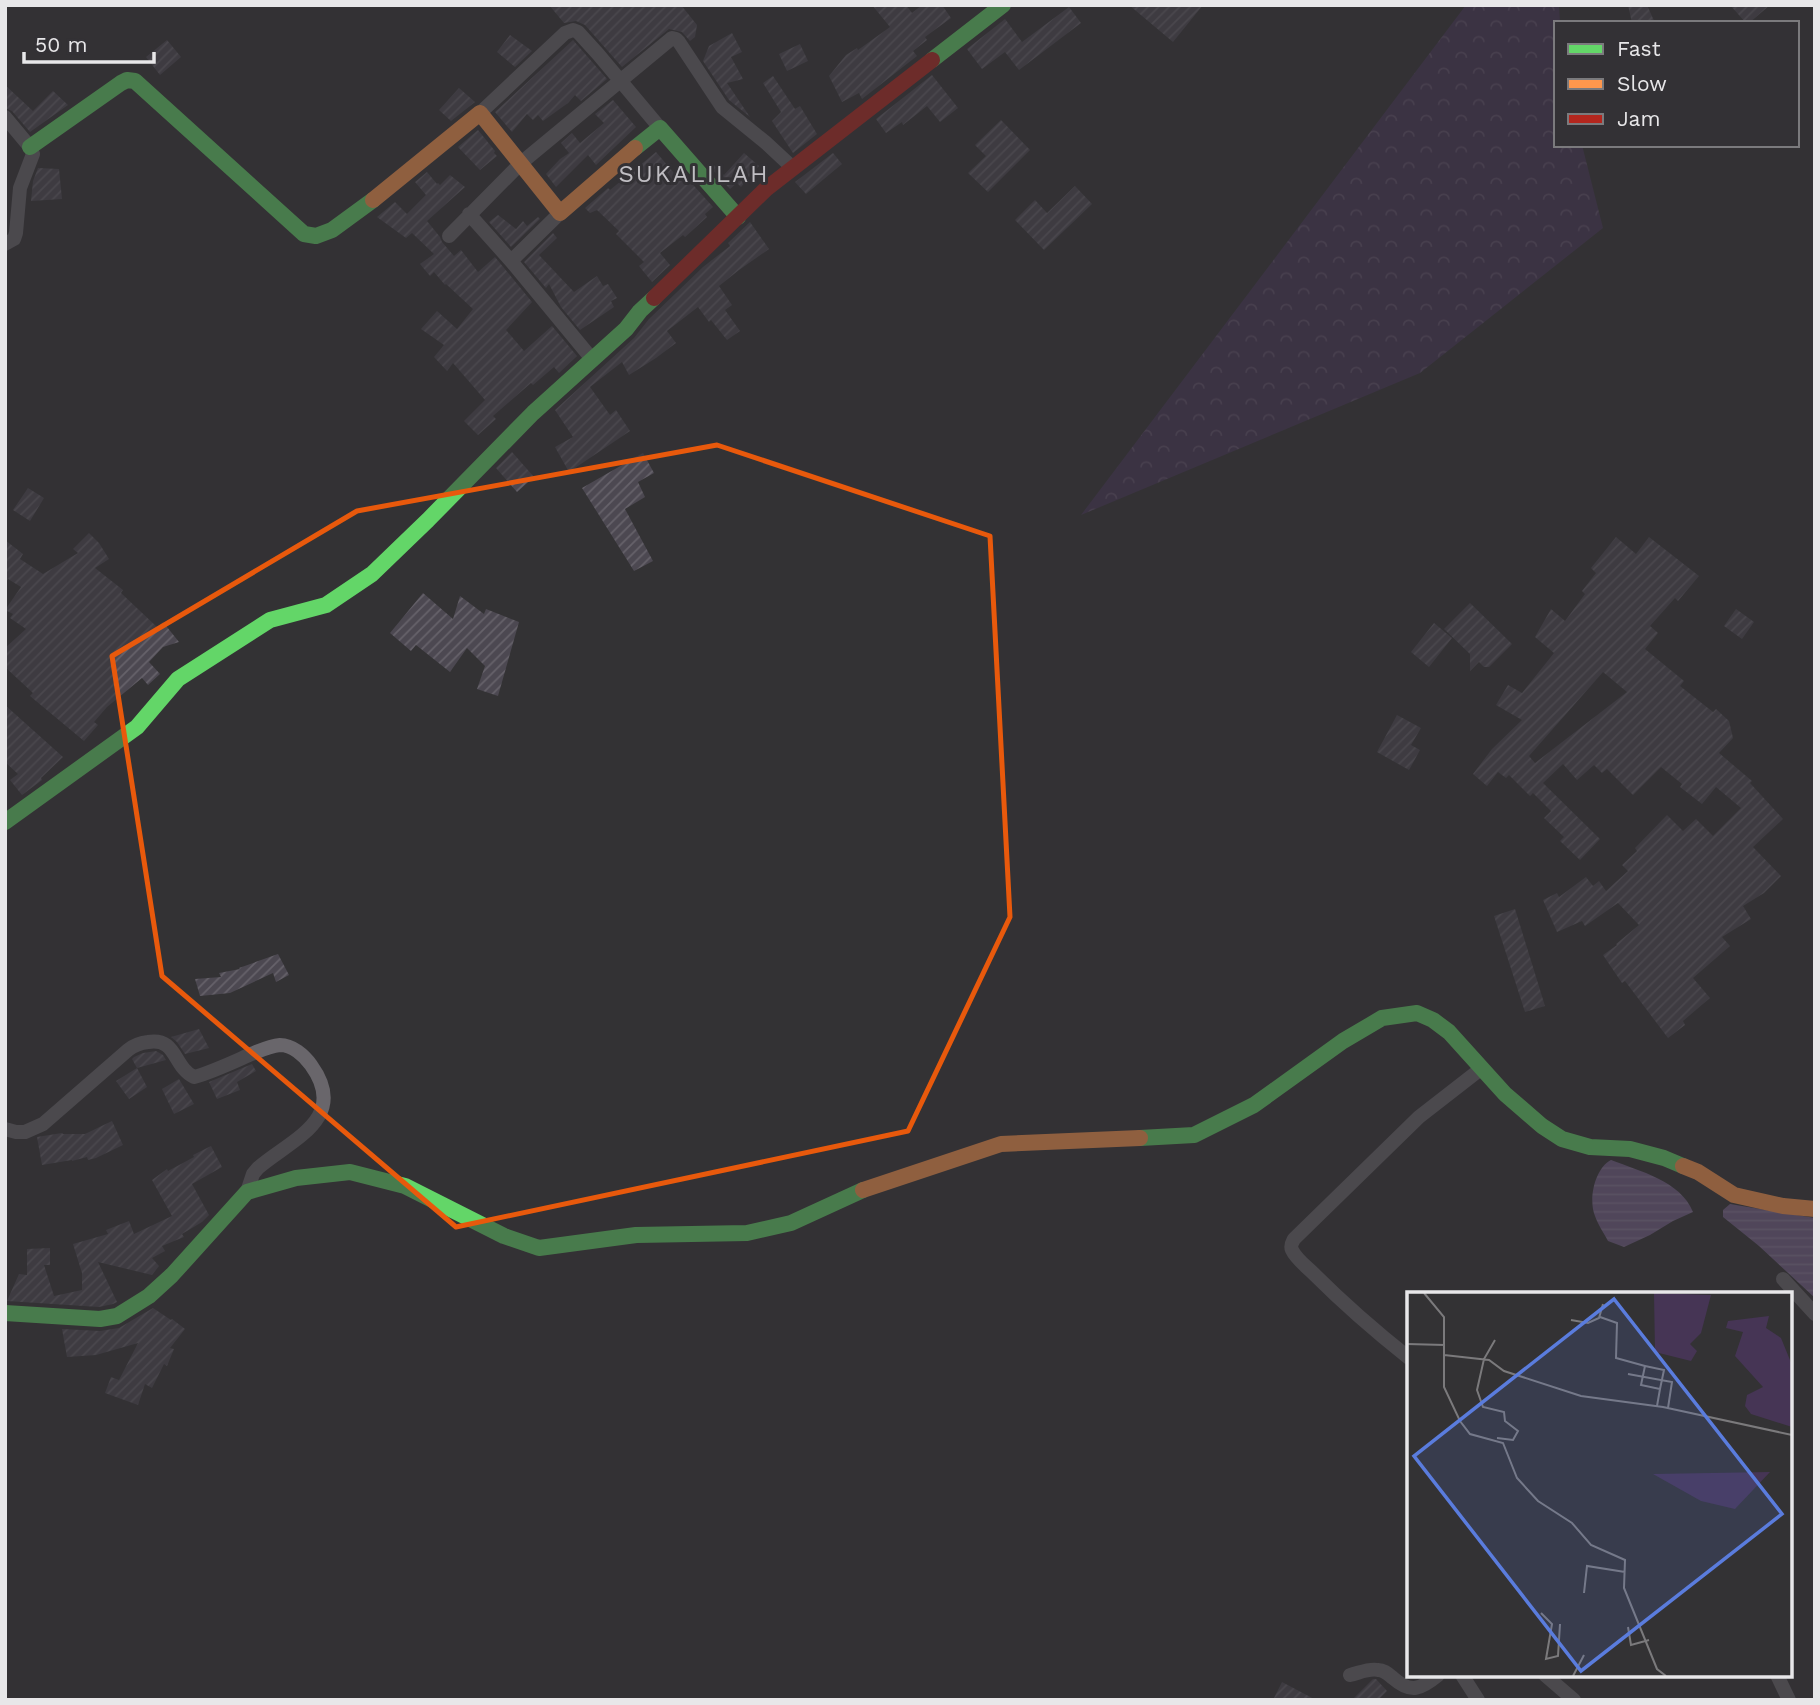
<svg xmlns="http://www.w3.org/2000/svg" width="1820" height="1705" viewBox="0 0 1820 1705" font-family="'Work Sans',sans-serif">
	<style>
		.forest { fill: url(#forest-crowns) }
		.water { fill: url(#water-rules) }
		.building { fill: url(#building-hatch); fill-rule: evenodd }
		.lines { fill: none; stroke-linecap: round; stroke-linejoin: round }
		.street { stroke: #69666b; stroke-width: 14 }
		.fast { stroke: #63d668; stroke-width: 16 }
		.slow { stroke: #ff974d; stroke-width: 16 }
		.jam { stroke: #b3261e; stroke-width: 16 }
		.marked { fill: none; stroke: #e8590c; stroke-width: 5; stroke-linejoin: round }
		.labels { text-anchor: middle; stroke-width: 6; stroke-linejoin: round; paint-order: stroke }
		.quarter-label { font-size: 24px; letter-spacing: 2px; fill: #c0bec3; stroke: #333135 }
		.inset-road { fill: none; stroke: #7b7a7c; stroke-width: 2 }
		.view { fill: #5a7cdd; fill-opacity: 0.15; stroke: #5a7cdd; stroke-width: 3.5 }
		.inset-edge { fill: none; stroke: #e8e7e9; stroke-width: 3.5 }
	</style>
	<defs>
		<pattern id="forest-crowns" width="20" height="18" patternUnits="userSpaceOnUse" patternTransform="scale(1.75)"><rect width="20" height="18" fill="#463555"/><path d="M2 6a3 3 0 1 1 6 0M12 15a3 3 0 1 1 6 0" fill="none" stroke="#61526d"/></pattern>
		<pattern id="water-rules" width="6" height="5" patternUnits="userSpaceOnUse" patternTransform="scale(1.75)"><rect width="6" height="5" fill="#746087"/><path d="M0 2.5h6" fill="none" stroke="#887798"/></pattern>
		<pattern id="building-hatch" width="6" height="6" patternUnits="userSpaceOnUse" patternTransform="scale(1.75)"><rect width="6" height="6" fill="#4c4851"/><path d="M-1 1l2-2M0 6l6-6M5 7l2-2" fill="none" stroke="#66626a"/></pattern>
	</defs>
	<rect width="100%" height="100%" fill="#333234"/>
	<path class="forest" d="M1466,5H1559L1560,23H1556V145H1582L1603,228L1420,373L1081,515Z"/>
	<path class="water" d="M1611,1160C1639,1171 1681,1181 1693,1212L1673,1221L1650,1235L1624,1247L1608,1241C1604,1233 1598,1225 1595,1216C1588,1199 1595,1168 1611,1160Z
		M1730,1204L1815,1218V1298L1759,1246L1723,1217V1210Z"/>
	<path class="building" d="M549,5H681L697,25L695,37L690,41L682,32L669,29L622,67L585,25L576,21L564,23Z
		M872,5H906L912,13L922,5H942L951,18L925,37L927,40L913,51L917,56L862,99L859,93L842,102L829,76L846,55L857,48L858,50L890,27Z
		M1129,5H1203L1173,42Z
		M1628,5H1647L1655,23H1632Z
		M1730,5H1770L1749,23H1746Z
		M1069,7L1081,23L1019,70L1005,52L982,69L967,49L1005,19L1022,42Z
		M732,33L742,52L731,57L743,79L727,83L750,117L729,100L703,61L709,46Z
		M510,35L532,51L515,67L497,52Z
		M167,40L181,57L160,75L146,57Z
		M573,40L607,79L581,101L575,95L568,103L543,121L538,115L533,120L527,114L512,132L495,112Z
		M800,44L808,61L787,71L779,54Z
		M932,75L958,108L940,122L927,106L903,125L902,122L886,133L876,119Z
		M773,76L795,109L800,106L817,134L793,153L772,121L781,112L763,83Z
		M5,85L33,111L53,91L68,105L30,132L12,111L5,108Z
		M459,88L475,102L451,121L439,110Z
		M613,100L636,127L596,165L588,155L556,187L546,174L560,159L569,153L561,143L572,133L580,143L604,123L595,114Z
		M1001,120L1030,150L988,192L968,173L986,156L975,145Z
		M478,130L495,151L494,153L497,156L480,170L458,147Z
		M656,152L681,181L686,177L713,207L705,214L707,217L685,237L683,235L660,253L670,265L652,282L639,266L644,262L616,234L619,231L597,210L590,213L585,208L608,188L610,190Z
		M744,153L759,166L741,187L737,183L730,189L709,166L712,163L724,175Z
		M833,153L842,164L806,194L795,182Z
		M38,168L59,169L62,199L31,201L33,181Z
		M427,172L437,184L438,183L440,185L450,175L465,187L427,221L440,237L442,242L454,256L461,250L478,272L495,257L532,302L506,330L524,351L552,326L577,356L559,373L554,367L533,385L531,383L493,416L496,419L478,435L464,421L485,400L453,363L447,371L434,357L444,345L421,329L437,311L457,329L473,309L446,284L445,285L434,272L430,276L420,264L434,254L412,233L406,238L377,217L395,202L407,214L426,195L415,182Z
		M1075,186L1092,204L1044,250L1015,220L1035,200L1047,213Z
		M498,215L516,229L523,221L527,226L538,217L540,219L511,247L489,222Z
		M750,222L769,249L739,270L719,286L732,305L725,310L740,331L727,340L711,320L709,322L698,307L667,331L676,343L656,358L629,375L622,362L590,387L610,415L616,410L630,431L569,472L555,447L573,437L555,410L634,338L649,319L703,267L730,246L728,243Z
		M553,233L557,238L539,255L574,292L597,276L603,286L608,284L617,298L611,301L614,307L580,330L561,307L549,284L546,288L524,262Z
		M512,452L534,477L517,492L496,468Z
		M643,453L654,473L638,482L645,497L625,509L653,561L634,571L582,488Z
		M28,488L44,498L30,521L13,510Z
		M89,533L99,543L109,559L95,568L123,590L121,593L157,627L163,622L179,642L163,647L149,662L160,674L148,685L142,678L107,707L94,722L98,725L84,741L30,696L33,693L5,667V648L26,629L10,618L13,614L5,610L21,587L8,579L5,584V540L23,554L20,559L43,574L78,553L73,549Z
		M1616,537L1636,554L1649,537L1699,576L1678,601L1675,598L1650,626L1658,633L1645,649L1684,681L1680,686L1713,712L1716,709L1729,721L1733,738L1719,753L1752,781L1750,783L1783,819L1753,847L1781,876L1764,893L1743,906L1751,919L1722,937L1730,946L1693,978L1710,998L1683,1021L1685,1025L1668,1038L1625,981L1622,983L1603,955L1617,945L1616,944L1639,925L1618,903L1585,926L1582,921L1557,932L1543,900L1557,893L1559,897L1586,877L1593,886L1599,881L1606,891L1628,871L1622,865L1637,851L1635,848L1667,815L1683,831L1696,819L1713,836L1741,808L1716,787L1702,804L1680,787L1682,784L1661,767L1633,795L1607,769L1602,773L1594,765L1577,780L1563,764L1543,783L1600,839L1580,860L1560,841L1564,837L1544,818L1551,811L1533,793L1530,796L1509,775L1506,778L1498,772L1487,786L1473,774L1492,749L1522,720L1496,705L1508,685L1522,693L1554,653L1535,637L1551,609L1565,621L1585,594L1582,591L1596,573L1591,568ZM1603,672L1627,692L1535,763L1529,756Z
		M423,593L453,619L460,596L484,614L486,609L519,622L498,696L477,689L485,666L467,648L450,672L416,645L411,651L390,633Z
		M1470,603L1512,644L1489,667H1484L1479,662L1470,671V654L1444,629Z
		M1736,609L1754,622L1742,639L1724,626Z
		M1434,623L1452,638L1429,667L1411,652Z
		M5,705L63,757L41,778L42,780L22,795L10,780L18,774L5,762Z
		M1397,715L1421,728L1411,745L1420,750L1409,770L1377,752Z
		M1515,909L1545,1006L1525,1012L1494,916Z
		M278,954L289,975L276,982L273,973L230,993L200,996L195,979L221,977L219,973L240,969L239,968Z
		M199,1029L209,1048L185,1054L177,1042L171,1037Z
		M156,1051L163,1055L166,1060L137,1068L132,1059L134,1057L143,1053Z
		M252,1064L256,1071L237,1082L240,1090L217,1099L209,1082Z
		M137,1068L147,1087L129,1099L116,1081Z
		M179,1079L194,1104L174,1114L162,1089Z
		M112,1121L123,1145L96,1158L88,1160L87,1157L72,1161V1160L42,1165L37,1137L62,1133L63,1134H85Z
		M211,1146L222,1167L192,1184L209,1215L202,1222L182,1234L184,1237L162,1246L165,1251L152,1258L159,1266L152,1275L98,1262L117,1302L113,1304L99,1307L7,1301L19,1274L27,1275V1249L50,1248V1265H44L54,1296L82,1290V1273L73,1244L108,1234L106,1230L129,1221L134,1234L172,1216L152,1180L167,1169L168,1171L194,1157L193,1155Z
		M153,1308L171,1320L172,1319L185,1329L170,1348L174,1349L167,1366L164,1364L152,1388L145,1384L138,1405L105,1393L111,1377L119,1380L138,1343L96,1355L67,1357L62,1329L100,1331L119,1328Z
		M1373,1679H1376L1387,1691L1378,1700H1352Z
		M1282,1682L1316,1700H1273Z"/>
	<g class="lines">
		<path class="street" d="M480,113L565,33L573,30L578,32L598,54L660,128
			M5,117L30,147L33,154L20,188L16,233L14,239L5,244
			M469,214L511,261L560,213
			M449,236L521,163L672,38L676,39L679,42L722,107L765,142L793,168
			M511,261L592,359
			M5,1129L16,1132H25L43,1124L128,1050C134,1045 140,1043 148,1042C177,1037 173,1067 194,1077C212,1072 231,1063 249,1055C259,1051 269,1046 280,1045C292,1045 304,1055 311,1065C350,1119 290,1140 258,1168L253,1174L247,1192
			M1783,1279L1815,1314
			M1409,1358C1375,1331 1345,1305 1314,1274C1307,1267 1296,1259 1292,1250C1290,1245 1292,1243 1294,1239L1419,1117L1482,1068
			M1350,1675C1359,1673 1369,1668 1378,1670C1384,1670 1388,1674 1393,1678C1411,1694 1421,1689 1438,1675
			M1462,1675L1478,1700
			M1545,1675L1574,1700
			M1777,1675L1789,1700"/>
		<path class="fast" d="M932,60L1003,5
			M30,147L121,83L127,80L135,81L304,234L316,236L332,230L373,200
			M635,148L660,128L738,217
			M5,822L137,727L178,679L270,620L326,605L372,574L428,520L533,413L626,329L640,311L654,298
			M1140,1138L1194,1135L1254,1105L1343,1041L1382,1018L1417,1013L1433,1020L1449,1032L1505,1094L1542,1126L1562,1139L1590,1147L1630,1149L1664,1158L1683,1166
			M5,1313L100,1319L117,1316L149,1296L172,1275L247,1192L296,1178L350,1172L405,1186L504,1236L539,1248L636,1235L747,1233L791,1223L863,1190"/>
		<path class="slow" d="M373,200L480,113L560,213L635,148
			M1683,1166L1698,1172L1734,1195L1783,1206L1815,1209
			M863,1190L1001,1144L1140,1138"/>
		<path class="jam" d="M654,298L766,189L932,60"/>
	</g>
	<path d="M0 0H1820V1705H0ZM717,445L990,536L1010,917L908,1131L456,1227L162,976L112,656L357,511Z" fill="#333234" fill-opacity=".55" fill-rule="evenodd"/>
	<path class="marked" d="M717,445L990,536L1010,917L908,1131L456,1227L162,976L112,656L357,511Z"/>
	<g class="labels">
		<g class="quarter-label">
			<text x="694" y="182">SUKALILAH</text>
		</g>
	</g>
	<g transform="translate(1407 1292)">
		<rect width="385" height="385" fill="#333234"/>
		<path d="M247,1L304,3L294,41L283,52L290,59L284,69L248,60ZM362,24L359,36L374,46L385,73V135L344,122L338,114L340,103L356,95L328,64L336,40L319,36L321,29ZM363,180L328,217L294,209L246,182Z" fill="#463555"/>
		<path class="inset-road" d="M17,1L37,25V95L53,129L63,142L96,151L110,186L131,209L165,231L184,253L218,268L217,296L250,377L259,384M193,25L210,31L209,66L238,74L234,93L253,97L250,114M164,28L181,31L192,26L196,12M88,48L77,67L70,98L76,115L97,120L98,129L111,139L106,148L90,146M0,52L38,53M37,63L82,68L97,79L174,104L256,115L385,143M238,74L257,78L253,97M221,82L265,90L261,116M177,301L180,274L218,280M134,321L145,332L139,367L151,364L153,332M221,335L224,353L242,348M166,384L177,363"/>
		<path class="view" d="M207,7L375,222L174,379L7,164Z"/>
		<rect width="385" height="385" class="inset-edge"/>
	</g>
	<rect width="1820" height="1705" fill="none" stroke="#e8e7e9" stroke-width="14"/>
	<rect x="1554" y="21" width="245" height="126" fill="#333135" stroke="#7b7a7d" stroke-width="2"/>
	<rect x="1568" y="44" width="35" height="10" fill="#63d668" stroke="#7b7a7d" stroke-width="2"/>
	<text x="1617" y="56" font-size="21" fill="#e8e7e9">Fast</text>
	<rect x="1568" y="79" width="35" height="10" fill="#ff974d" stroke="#7b7a7d" stroke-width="2"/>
	<text x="1617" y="91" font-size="21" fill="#e8e7e9">Slow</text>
	<rect x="1568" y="114" width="35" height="10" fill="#b3261e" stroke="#7b7a7d" stroke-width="2"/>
	<text x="1617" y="126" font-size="21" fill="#e8e7e9">Jam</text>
	<path d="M24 52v10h130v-10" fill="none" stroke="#e8e7e9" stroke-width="3.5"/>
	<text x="35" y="52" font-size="21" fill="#e8e7e9" stroke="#333135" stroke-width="5" paint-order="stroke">50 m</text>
</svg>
